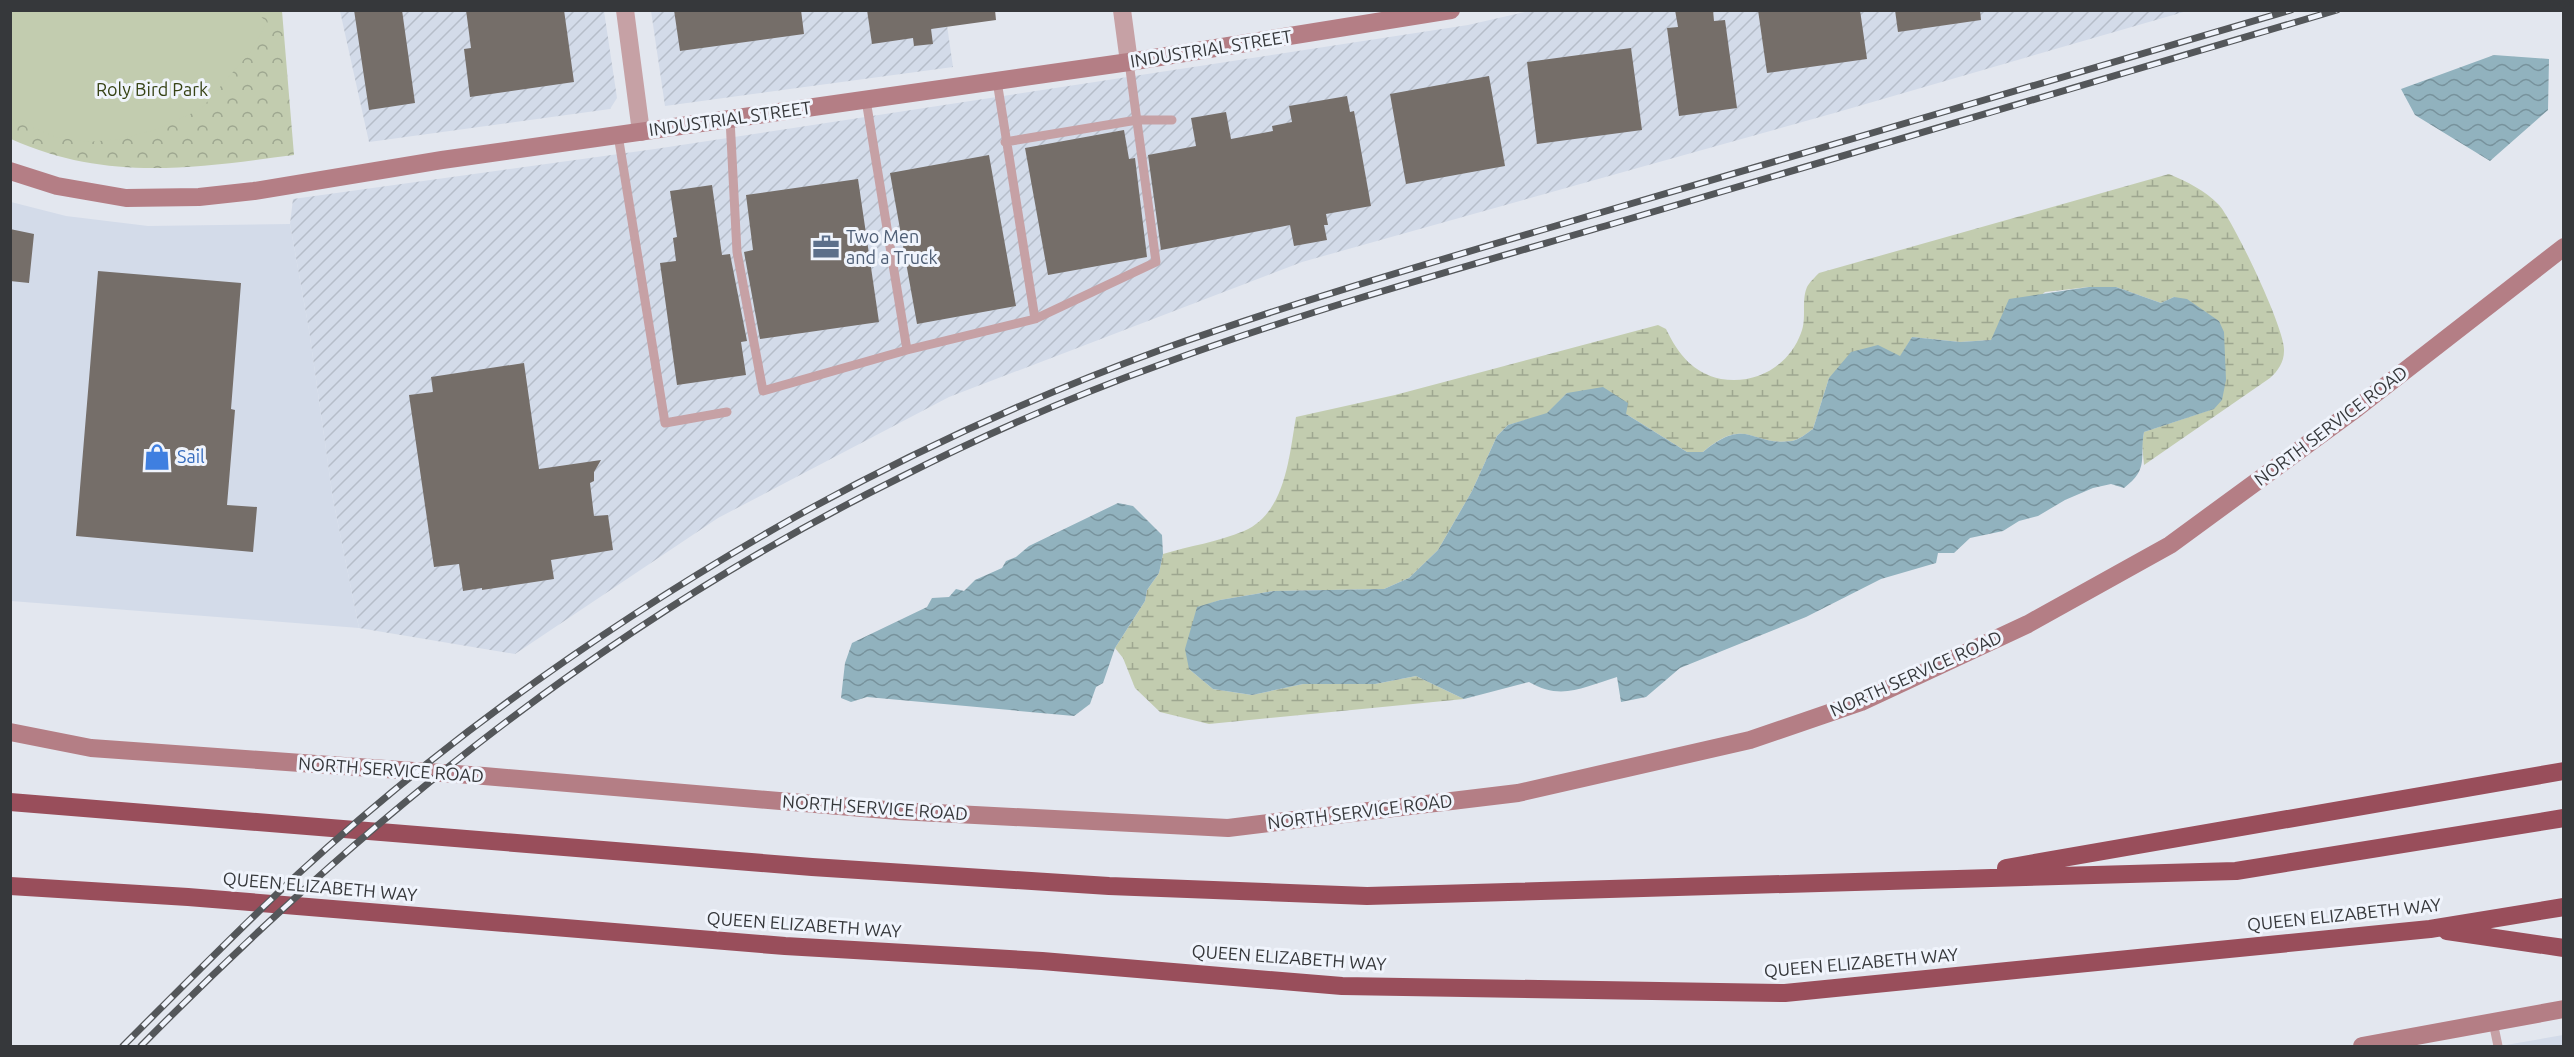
<svg xmlns="http://www.w3.org/2000/svg" width="2574" height="1057" viewBox="0 0 2574 1057" font-family="Ubuntu,sans-serif">
	<style>
		.built { fill: #d3dbe9 }
		.industrial { fill: url(#industrial-furrows) }
		.wetland { fill: url(#wetland-marsh) }
		.park { fill: url(#park-crowns) }
		.pitch { fill: #c2ccaf }
		.water { fill: url(#water-waves) }
		.building { fill: #756e69 }
		.lines { fill: none; stroke-linecap: round; stroke-linejoin: round }
		.lane { stroke: #c6a1a5; stroke-width: 9 }
		.street { stroke: #c6a1a5; stroke-width: 18 }
		.secondary { stroke: #b47e85; stroke-width: 18 }
		.highway { stroke: #994e5b; stroke-width: 18 }
		.rail-casing { stroke: #54575a; stroke-width: 7 }
		.rail { stroke: #f0f4fc; stroke-width: 4.5; stroke-dasharray: 14; stroke-linecap: butt }
		.labels { text-anchor: middle; stroke-width: 6; stroke-linejoin: round; paint-order: stroke }
		.street-label { font-size: 18px; fill: #36383b; stroke: #f0f4fc }
		.park-label { font-size: 18px; fill: #374315; stroke: #f0f4fc }
		.service-label { font-size: 18px; fill: #4e5e75; stroke: #f0f4fc; text-anchor: start }
		.shop-label { font-size: 18px; fill: #366cbe; stroke: #f0f4fc; text-anchor: start }
	</style>
	<defs>
		<pattern id="industrial-furrows" width="10" height="10" patternUnits="userSpaceOnUse" patternTransform="scale(1.5)"><rect width="10" height="10" fill="#d3dbe9"/><path d="M-1 1l2-2M0 10L10 0M9 11l2-2" fill="none" stroke="#b6bdc9"/></pattern>
		<pattern id="wetland-marsh" width="20" height="14" patternUnits="userSpaceOnUse" patternTransform="scale(1.5)"><rect width="20" height="14" fill="#c2ccaf"/><path d="M1 5h8M5 5V1M11 12h8M15 12V8" fill="none" stroke="#9ea790"/></pattern>
		<pattern id="park-crowns" width="20" height="18" patternUnits="userSpaceOnUse" patternTransform="scale(1.5)"><rect width="20" height="18" fill="#c2ccaf"/><path d="M2 6a3 3 0 1 1 6 0M12 15a3 3 0 1 1 6 0" fill="none" stroke="#9ea790"/></pattern>
		<pattern id="water-waves" width="16" height="10" patternUnits="userSpaceOnUse" patternTransform="scale(1.5)"><rect width="16" height="10" fill="#91b2be"/><path d="M0 5q4-4 8 0t8 0" fill="none" stroke="#77929c"/></pattern>
	</defs>
	<rect width="100%" height="100%" fill="#e3e7ef"/>
	<path class="built" d="M11,202L66,216L148,226L290,224L309,330L333,499L359,628L11,601Z
		M2563,1035V1046H2507L2506,1045Z"/>
	<path class="industrial" d="M340,11H604L617,98L610,109L369,142Z
		M651,11H945L953,67L665,106Z
		M1529,11H2187L1838,112L1302,262L949,397L718,518L515,654L359,628L333,499L309,330L290,224L293,199L655,149L1468,25Z"/>
	<path class="wetland" d="M2169,174C2187,182 2205,190 2219,205C2234,222 2286,331 2284,351C2284,362 2278,371 2270,378L2144,465L2142,444L2144,432L2213,409L2219,321L2174,297L2161,303L2116,287H2089L2045,292L1991,340L1960,342L1912,337L1900,357L1829,378L1813,429C1807,433 1799,440 1792,441C1751,447 1747,415 1703,452H1687L1626,414L1567,393L1547,414L1508,425L1497,436L1472,491L1438,550L1409,578L1384,589L1274,591L1220,600L1197,608L1189,669L1213,689L1252,695L1303,684H1375L1416,676L1464,699L1209,724L1160,712L1135,688L1123,658L1115,648L1145,601L1147,590L1159,573L1163,554C1189,546 1218,542 1244,531C1286,513 1289,456 1296,417L1395,395L1658,325L1666,329C1678,354 1693,373 1721,379C1756,385 1789,366 1801,333C1807,319 1801,301 1807,287C1809,283 1815,277 1819,273Z"/>
	<path class="park" d="M11,11H282L294,155C193,168 107,182 11,139Z"/>
	<path class="pitch" d="M253,10L267,22L252,50L201,109L158,129L120,139L88,142L56,137L11,119V11Z"/>
	<path class="water" d="M2494,55L2549,59L2548,110L2490,161L2415,115L2401,89Z
		M2089,287H2116L2161,303L2174,297L2187,299L2219,321L2224,332L2226,380L2222,400L2214,409L2144,432C2139,458 2150,468 2124,488L2111,484L2093,488L2065,500L2038,516L2019,521L2003,531L1970,538L1954,553H1938L1936,563L1881,579L1806,617L1680,668L1646,697L1621,702L1617,677C1584,687 1561,701 1529,682L1464,699L1416,676L1375,684H1303L1252,695L1213,689L1189,669L1185,649L1197,607L1220,600L1274,591L1384,589L1409,578L1438,550L1472,491L1497,436L1508,425L1547,413L1567,393L1603,387L1628,403L1626,414L1687,452H1703C1748,415 1751,447 1792,441C1799,440 1807,433 1813,429L1829,378L1851,352L1878,345L1900,356L1912,337L1960,342L1991,340L2009,299Z
		M1118,503L1133,506L1162,535L1163,554L1159,573L1147,590L1145,601L1115,648L1103,683L1096,687L1090,704L1074,716L867,697L851,702L841,698L845,663L852,643L927,607L932,598L949,597L956,589L964,591L975,580L1002,568L1006,561L1016,557L1029,546Z"/>
	<path class="building" d="M354,10H402L415,103L369,110Z
		M466,10H564L574,82L470,97L464,49L471,48Z
		M674,10H801L804,34L680,51Z
		M867,10H995L996,20L931,29L933,44L914,46L913,38L872,44Z
		M1675,10H1713L1714,21L1725,20L1737,108L1679,116L1667,28L1678,27Z
		M1758,10H1860L1867,59L1767,73Z
		M1895,10H1980L1981,20L1898,32Z
		M1631,48L1642,130L1537,144L1527,62Z
		M1489,76L1505,166L1406,184L1390,94Z
		M1347,96L1350,112L1354,111L1371,206L1326,214L1328,225H1324L1327,240L1294,246L1290,225L1161,250L1148,155L1196,146L1191,118L1226,112L1231,139L1273,131L1272,126L1292,122L1289,106Z
		M1124,130L1129,159L1135,158L1147,257L1048,275L1025,148Z
		M989,155L1016,306L917,324L890,173Z
		M858,179L879,322L760,339L744,252L753,250L746,195Z
		M712,185L722,255L730,254L747,341L741,342L746,375L677,385L660,263L676,261L673,238L677,237L670,191Z
		M10,229L34,234L29,283L10,281Z
		M98,271L241,283L231,409L235,410L227,505L257,507L253,552L76,536Z
		M524,363L539,469L601,460L594,472V481L590,483L594,516L608,515L613,550L551,560L554,579L482,590V588L463,591L459,564L434,567L409,395L433,392L431,377Z"/>
	<g class="lines">
		<path class="lane" d="M730,119L737,252L763,391L907,350L866,100
			M618,135L665,423L727,412
			M1005,142L1137,120H1172
			M1035,319L1156,262L1129,62
			M907,350L1035,319L997,81
			M2493,1022L2498,1046"/>
		<path class="street" d="M625,10L641,132
			M1122,10L1129,62"/>
		<path class="secondary" d="M10,171L57,186L126,198L199,197L254,191L442,160L1129,62L1451,10
			M10,732L91,748L484,776L898,811L1228,828L1518,793L1750,740L1861,702L2028,624L2170,545L2357,408L2564,247
			M2362,1046L2564,1009"/>
		<path class="highway" d="M10,802L812,867L1109,886L1367,896L2236,871L2564,818
			M2006,868L2564,771
			M10,886L188,897L785,946L1042,961L1342,986L1785,993L2430,929L2564,907
			M2447,931L2564,948"/>
		<defs>
			<path id="rail" d="M123,1046C181,988 238,930 298,874C448,736 618,617 795,517C912,452 1037,395 1163,349C1306,298 1451,257 1596,214C1828,146 2059,78 2291,10
				M141,1046C368,816 609,621 901,477C986,434 1073,396 1162,364C1309,310 1461,268 1612,224C1853,153 2095,82 2337,10"/>
		</defs>
		<use href="#rail" class="rail-casing"/>
		<use href="#rail" class="rail"/>
	</g>
	<defs>
		<symbol id="office-bare" viewBox="-9 -9 18 18"><path d="M-6-3h4V-5.5h4V-3h4V5H-6ZM-1-4.5V-3h2v-1.5ZM-6 0V1H6V0Z" fill="#5c6f8a" stroke="#f0f4fc" stroke-width="2.5" paint-order="stroke"/></symbol>
		<symbol id="shop-bare" viewBox="-9 -9 18 18"><path d="M-5-2.5h2.3a2.7 3.5 0 0 1 5.4 0H5L5.5 6h-11ZM-1.5-2.5h3a1.5 2.3 0 0 0-3 0Z" fill="#3f7fe0" stroke="#f0f4fc" stroke-width="2.5" paint-order="stroke"/></symbol>
	</defs>
	<g fill-rule="evenodd">
		<use href="#office-bare" x="807" y="228" width="38" height="38"/>
		<use href="#shop-bare" x="138" y="438" width="38" height="38"/>
	</g>
	<g class="labels">
		<g class="street-label">
			<text transform="translate(1211 49) rotate(-9)" y="6">INDUSTRIAL STREET</text>
			<text transform="translate(730 119) rotate(-8)" y="6">INDUSTRIAL STREET</text>
			<text transform="translate(2331 426) rotate(-37)" y="6">NORTH SERVICE ROAD</text>
			<text transform="translate(1916 674) rotate(-24)" y="6">NORTH SERVICE ROAD</text>
			<text transform="translate(391 770) rotate(4)" y="6">NORTH SERVICE ROAD</text>
			<text transform="translate(875 808) rotate(4)" y="6">NORTH SERVICE ROAD</text>
			<text transform="translate(1360 812) rotate(-7)" y="6">NORTH SERVICE ROAD</text>
			<text transform="translate(320 887) rotate(5)" y="6">QUEEN ELIZABETH WAY</text>
			<text transform="translate(2344 915) rotate(-6)" y="6">QUEEN ELIZABETH WAY</text>
			<text transform="translate(804 925) rotate(4)" y="6">QUEEN ELIZABETH WAY</text>
			<text transform="translate(1289 958) rotate(4)" y="6">QUEEN ELIZABETH WAY</text>
			<text transform="translate(1861 963) rotate(-5)" y="6">QUEEN ELIZABETH WAY</text>
		</g>
		<g class="park-label">
			<text x="152" y="96">Roly Bird Park</text>
		</g>
		<g class="service-label">
			<text x="846" y="243">Two Men<tspan x="846" dy="21">and a Truck</tspan></text>
		</g>
		<g class="shop-label">
			<text x="177" y="463">Sail</text>
		</g>
	</g>
	<rect width="2574" height="1057" fill="none" stroke="#36383b" stroke-width="24"/>
</svg>
